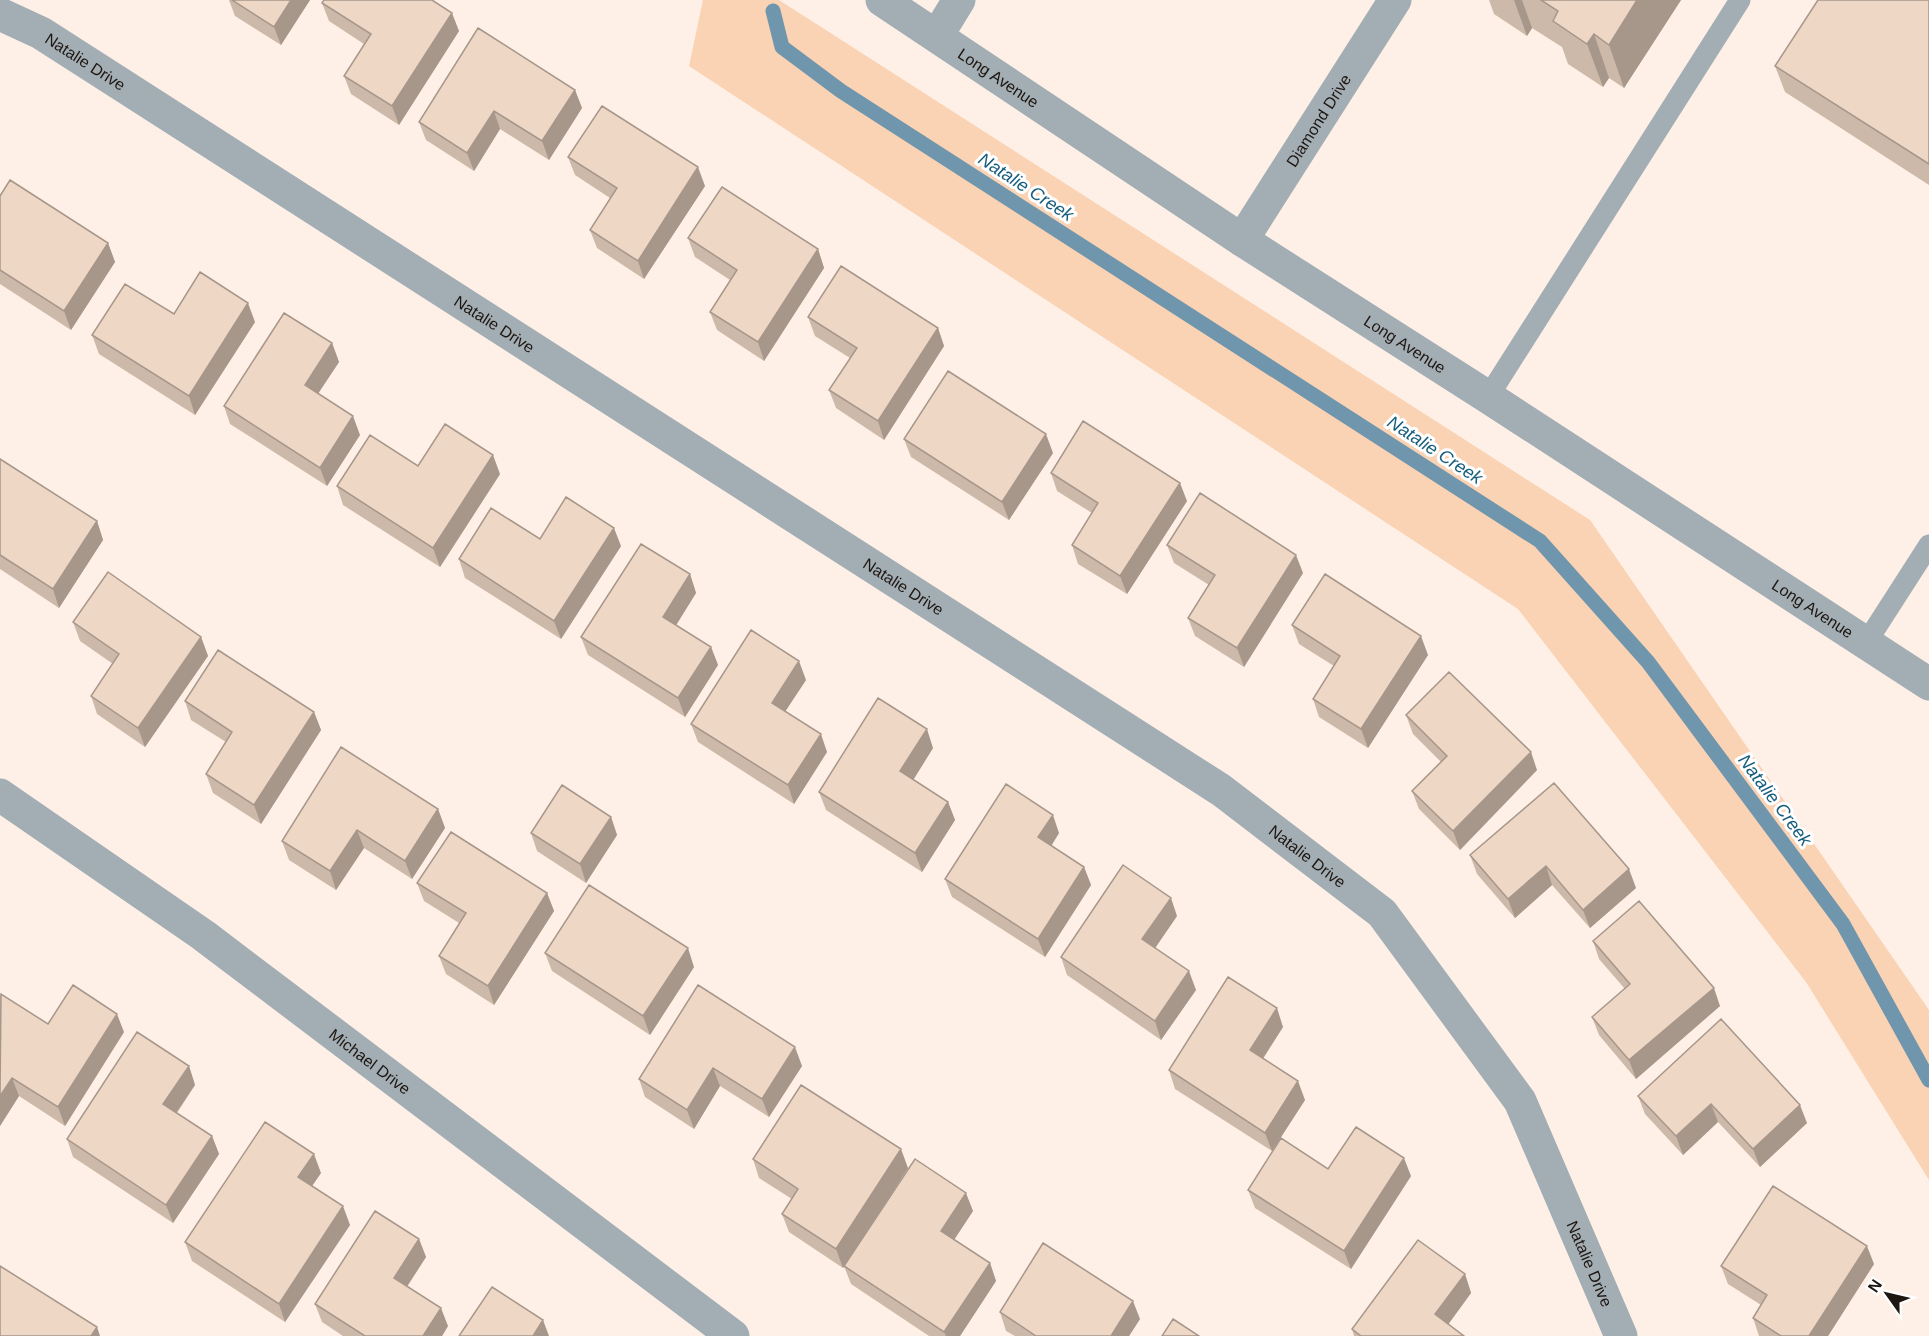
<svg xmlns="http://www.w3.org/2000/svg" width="1929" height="1336" viewBox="0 0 1929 1336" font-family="Helvetica,sans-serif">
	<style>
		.green { fill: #fad2b4 }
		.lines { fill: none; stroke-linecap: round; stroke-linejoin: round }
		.stream { stroke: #6f96ac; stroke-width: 15 }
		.lane { stroke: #a2adb4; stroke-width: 21 }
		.street { stroke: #a2adb4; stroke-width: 33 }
		.wall { fill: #cdb9a9 }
		.shaded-wall { fill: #a7968a }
		.building { fill: #eed7c5; stroke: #a7968a; stroke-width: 1.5 }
		.labels { text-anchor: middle; stroke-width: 6; stroke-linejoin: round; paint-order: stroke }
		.street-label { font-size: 16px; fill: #1e1610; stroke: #fff }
		.water-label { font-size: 18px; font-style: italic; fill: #165d7e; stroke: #fff }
	</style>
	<rect width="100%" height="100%" fill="#fef0e6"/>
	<path class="green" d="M703,0H779L1590,520L1929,1010V1180L1806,982L1518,609L689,66Z"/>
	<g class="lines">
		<path class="stream" d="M773,11L782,47L841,91L1540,541L1648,662L1843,924L1929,1080"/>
		<path class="lane" d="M1488,397L1740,0
			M1866,643L1929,545"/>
		<g class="street">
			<path id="s1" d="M882,0L1242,240L1488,397L1929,684"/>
			<path id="s2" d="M0,14L41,33L1221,790L1382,913L1520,1101L1621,1336"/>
			<path d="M937,36L959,0"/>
			<path id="s3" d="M1242,240L1395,0"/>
			<path id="s4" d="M0,795L203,935L733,1336"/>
		</g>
	</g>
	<path class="wall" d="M229,0H310L281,45L235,16Z
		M1489,0H1681L1624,88L1609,78L1603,87L1568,64L1562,47L1532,28L1527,36L1494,14Z
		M1929,0V185L1785,92L1775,66Z
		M322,3L459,31L399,125L351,94L344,76L364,44L329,21Z
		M575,90L582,108L549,160L500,129L474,171L426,140L419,122Z
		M568,157L705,186L644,279L597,248L590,230L610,198L575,175Z
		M0,196L108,243L115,262L71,330L0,284Z
		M688,238L818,249L824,268L764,361L717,330L710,312L730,280L695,257Z
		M174,314L255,322L195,415L99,354L92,335Z
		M808,317L938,328L944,346L884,440L836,408L829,390L850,358L815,336Z
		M332,343L339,362L318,394L360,435L327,486L230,424L224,406Z
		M904,439L1053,453L1009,520L911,457Z
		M0,459L97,521L103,540L59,608L0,569Z
		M418,466L500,474L440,567L343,505L337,486Z
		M1051,473L1187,501L1127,594L1078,564L1072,545L1092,513L1057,491Z
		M540,539L621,546L561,639L465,578L459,559Z
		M1167,545L1303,573L1244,667L1195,636L1188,618L1209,585L1174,563Z
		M690,574L696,593L676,625L711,647L718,665L685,717L588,655L581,637Z
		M73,622L201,637L208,656L145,747L97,714L91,696L113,664L80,641Z
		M1292,625L1428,655L1368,748L1319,717L1313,699L1334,666L1299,644Z
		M806,680L785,711L827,752L794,804L698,742L691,724Z
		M185,701L314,712L321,730L261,824L213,793L206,774L226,742L191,720Z
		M1406,715L1537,770L1460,850L1419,809L1412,791L1441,762L1413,734Z
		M933,748L913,780L948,802L955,820L922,872L826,810L819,792Z
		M1554,783L1636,888L1590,928L1552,885L1515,918L1477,874L1470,855Z
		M438,809L445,828L412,879L364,848L336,890L289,860L282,841Z
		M611,817L617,835L586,883L537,851L531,833Z
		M1059,833L1051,846L1084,867L1091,885L1045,957L952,897L945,879Z
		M417,883L547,893L554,911L494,1005L446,974L439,956L459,923L424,901Z
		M1177,916L1155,948L1196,990L1161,1040L1067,975L1061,957Z
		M1593,941L1720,1006L1636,1079L1599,1035L1592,1017L1625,989L1599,959Z
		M545,953L694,967L650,1035L552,971Z
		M698,985L802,1066L769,1117L720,1086L694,1129L645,1097L639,1079Z
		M0,995L48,1024L124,1032L65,1126L19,1096L0,1126Z
		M1721,1019L1807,1123L1760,1167L1718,1122L1683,1155L1645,1114L1638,1096Z
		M1283,1027L1263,1059L1305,1100L1272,1151L1175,1089L1169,1070Z
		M189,1066L195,1085L177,1113L212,1136L219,1154L173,1223L73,1157L67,1139Z
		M753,1159L908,1168L843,1268L789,1232L782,1214L792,1199L759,1178Z
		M1328,1169L1411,1176L1351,1269L1255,1208L1248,1190Z
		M321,1173L312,1186L350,1225L285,1322L192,1261L185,1242Z
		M973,1211L954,1240L990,1263L996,1281L960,1336H929L851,1284L844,1266Z
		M419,1239L426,1257L407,1287L448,1326L442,1336H343L322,1322L315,1304Z
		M1874,1264L1828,1336H1759L1753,1318L1761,1305L1728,1284L1721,1266Z
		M1465,1274L1471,1293L1448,1324L1464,1336H1354L1352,1329Z
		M1000,1312L1140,1319L1129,1336H1015L1006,1331Z"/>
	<path class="shaded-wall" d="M291,0H310L281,45L274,27Z
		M1514,0H1522L1532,28L1527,36Z
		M1637,0H1681L1624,88L1609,45Z
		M452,13L459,31L399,125L392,106Z
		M1594,34L1609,78L1603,87L1587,44Z
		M575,90L582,108L549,160L542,141Z
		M494,111L500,129L474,171L467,153Z
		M698,167L705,186L644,279L638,261Z
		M108,243L115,262L71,330L64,311Z
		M818,249L824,268L764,361L758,342Z
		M248,303L255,322L195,415L189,396Z
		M938,328L944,346L884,440L878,421Z
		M332,343L339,362L311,404L305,385Z
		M353,416L360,435L327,486L320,468Z
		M1046,434L1053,453L1009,520L1002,502Z
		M493,455L500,474L440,567L433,548Z
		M1180,483L1187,501L1127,594L1120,576Z
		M97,521L103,540L59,608L53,589Z
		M614,528L621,546L561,639L554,621Z
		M1296,555L1303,573L1244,667L1237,648Z
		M690,574L696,593L670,635L663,617Z
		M1421,636L1428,655L1368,748L1361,729Z
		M201,637L208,656L145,747L138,728Z
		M711,647L718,665L685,717L678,698Z
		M799,661L806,680L779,721L772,703Z
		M314,712L321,730L261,824L254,805Z
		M927,729L933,748L907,790L900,771Z
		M821,734L827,752L794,804L788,785Z
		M1531,752L1537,770L1460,850L1453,831Z
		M948,802L955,820L922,872L915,853Z
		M438,809L445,828L412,879L405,861Z
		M1053,815L1059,833L1045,856L1038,837Z
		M611,817L617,835L586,883L580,864Z
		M357,830L364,848L336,890L330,871Z
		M1546,866L1552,885L1515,918L1508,899Z
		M1084,867L1091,885L1045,957L1038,939Z
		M1629,869L1636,888L1590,928L1583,910Z
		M547,893L554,911L494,1005L488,986Z
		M1171,898L1177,916L1149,957L1142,939Z
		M688,948L694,967L650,1035L643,1016Z
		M1189,971L1196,990L1161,1040L1155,1021Z
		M1714,988L1720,1006L1636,1079L1629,1060Z
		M1277,1008L1283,1027L1256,1069L1250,1050Z
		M117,1014L124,1032L65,1126L58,1107Z
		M795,1047L802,1066L769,1117L762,1099Z
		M189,1066L195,1085L170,1122L163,1104Z
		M713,1068L720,1086L694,1129L687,1110Z
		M12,1078L19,1096L0,1126V1096Z
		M1298,1081L1305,1100L1272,1151L1265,1133Z
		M1711,1104L1718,1122L1683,1155L1676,1136Z
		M1800,1105L1807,1123L1760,1167L1753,1149Z
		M212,1136L219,1154L173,1223L166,1205Z
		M901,1149L908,1168L843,1268L836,1249Z
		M314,1154L321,1173L305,1196L298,1177Z
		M1404,1158L1411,1176L1351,1269L1344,1251Z
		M966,1193L973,1211L948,1249L941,1231Z
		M343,1206L350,1225L285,1322L279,1304Z
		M419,1239L426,1257L400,1297L394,1278Z
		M1867,1246L1874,1264L1828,1336H1809Z
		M990,1263L996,1281L960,1336H946L944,1332Z
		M1465,1274L1471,1293L1442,1333L1435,1314Z
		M1133,1301L1140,1319L1129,1336H1111Z
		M441,1308L448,1326L442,1336H423Z
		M543,1320L549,1336H533Z
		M97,1327L100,1336H91Z"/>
	<path class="building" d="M232,0H291L274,27Z
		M324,0H432L452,13L392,106L344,76L371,34L322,3Z
		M1541,0H1637L1609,45L1594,34L1587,44L1553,21L1558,11Z
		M1818,0H1929V164L1775,66Z
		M478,28L575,90L542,141L494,111L467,153L419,122Z
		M602,106L698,167L638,261L590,230L617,188L568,157Z
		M10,180L108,243L64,311L0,270V196Z
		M722,187L818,249L758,342L710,312L737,270L688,238Z
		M841,266L938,328L878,421L829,390L857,348L808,317Z
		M200,272L248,303L189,396L92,335L125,284L174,314Z
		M284,313L332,343L305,385L353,416L320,468L224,406Z
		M948,371L1046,434L1002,502L904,439Z
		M1083,421L1180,483L1120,576L1072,545L1098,503L1051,473Z
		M445,424L493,455L433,548L337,486L370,435L418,466Z
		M0,459L97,521L53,589L0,555Z
		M1200,493L1296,555L1237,648L1188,618L1215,575L1167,545Z
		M566,497L614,528L554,621L459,559L491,508L540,539Z
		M641,544L690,574L663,617L711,647L678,698L581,637Z
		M108,572L201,637L138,728L91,696L119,654L73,622Z
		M1325,574L1421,636L1361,729L1313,699L1340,656L1292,625Z
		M751,630L799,661L772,703L821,734L788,785L691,724Z
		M218,650L314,712L254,805L206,774L232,732L185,701Z
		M1449,672L1531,752L1453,831L1412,791L1447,756L1406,715Z
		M878,698L927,729L900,771L948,802L915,853L819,792Z
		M341,747L438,809L405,861L357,830L330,871L282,841Z
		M1554,783L1629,869L1583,910L1546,866L1508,899L1470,855Z
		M1006,784L1053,815L1038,837L1084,867L1038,939L945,879Z
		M562,785L611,817L580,864L531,833Z
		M451,832L547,893L488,986L439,956L466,913L417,883Z
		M1123,865L1171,898L1142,939L1189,971L1155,1021L1061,957Z
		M589,885L688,948L643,1016L545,953Z
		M1639,901L1714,988L1629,1060L1592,1017L1630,984L1593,941Z
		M1228,977L1277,1008L1250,1050L1298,1081L1265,1133L1169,1070Z
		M73,985L117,1014L58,1107L12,1078L0,1096L1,994L48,1024Z
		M698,985L795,1047L762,1099L713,1068L687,1110L639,1079Z
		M1721,1019L1800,1105L1753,1149L1711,1104L1676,1136L1638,1096Z
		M137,1032L189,1066L163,1104L212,1136L166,1205L67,1139Z
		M801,1085L901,1149L836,1249L782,1214L798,1189L753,1159Z
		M265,1122L314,1154L298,1177L343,1206L279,1304L185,1242Z
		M1356,1127L1404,1158L1344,1251L1248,1190L1281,1138L1328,1169Z
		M915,1159L966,1193L941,1231L990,1263L944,1332L844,1266Z
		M1773,1186L1867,1246L1809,1336H1781L1753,1318L1767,1295L1721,1266Z
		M375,1211L419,1239L394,1278L441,1308L423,1336H365L315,1304Z
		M1418,1240L1465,1274L1435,1314L1464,1336H1361L1352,1329Z
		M1043,1243L1133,1301L1111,1336H1036L1000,1312Z
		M0,1266L97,1327L91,1336H0Z
		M492,1287L543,1320L533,1336H459Z
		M1173,1319L1199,1336H1162Z"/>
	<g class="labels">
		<g class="street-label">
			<text dy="6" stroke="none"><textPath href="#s2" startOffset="98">Natalie Drive</textPath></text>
			<text dy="6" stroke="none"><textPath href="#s1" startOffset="140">Long Avenue</textPath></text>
			<text dy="6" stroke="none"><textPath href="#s3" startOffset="142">Diamond Drive</textPath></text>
			<text dy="6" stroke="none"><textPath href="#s2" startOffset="584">Natalie Drive</textPath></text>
			<text dy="6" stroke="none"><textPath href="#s1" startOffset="626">Long Avenue</textPath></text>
			<text dy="6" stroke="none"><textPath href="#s2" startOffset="1070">Natalie Drive</textPath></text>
			<text dy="6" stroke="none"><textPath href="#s1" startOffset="1112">Long Avenue</textPath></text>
			<text dy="6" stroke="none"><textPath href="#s2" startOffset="1556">Natalie Drive</textPath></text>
			<text dy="6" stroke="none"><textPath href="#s4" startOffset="456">Michael Drive</textPath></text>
			<text dy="6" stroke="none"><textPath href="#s2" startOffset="2060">Natalie Drive</textPath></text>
		</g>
		<g class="water-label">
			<text transform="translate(1026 187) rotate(33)" y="6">Natalie Creek</text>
			<text transform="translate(1435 450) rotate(33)" y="6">Natalie Creek</text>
			<text transform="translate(1775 800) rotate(53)" y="6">Natalie Creek</text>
		</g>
	</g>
	<g transform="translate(1887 1294) rotate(304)" stroke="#ffffff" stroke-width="4.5" paint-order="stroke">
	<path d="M0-4.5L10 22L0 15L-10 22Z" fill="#1e1610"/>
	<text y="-9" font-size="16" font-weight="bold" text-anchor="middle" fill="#1e1610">N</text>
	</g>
</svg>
